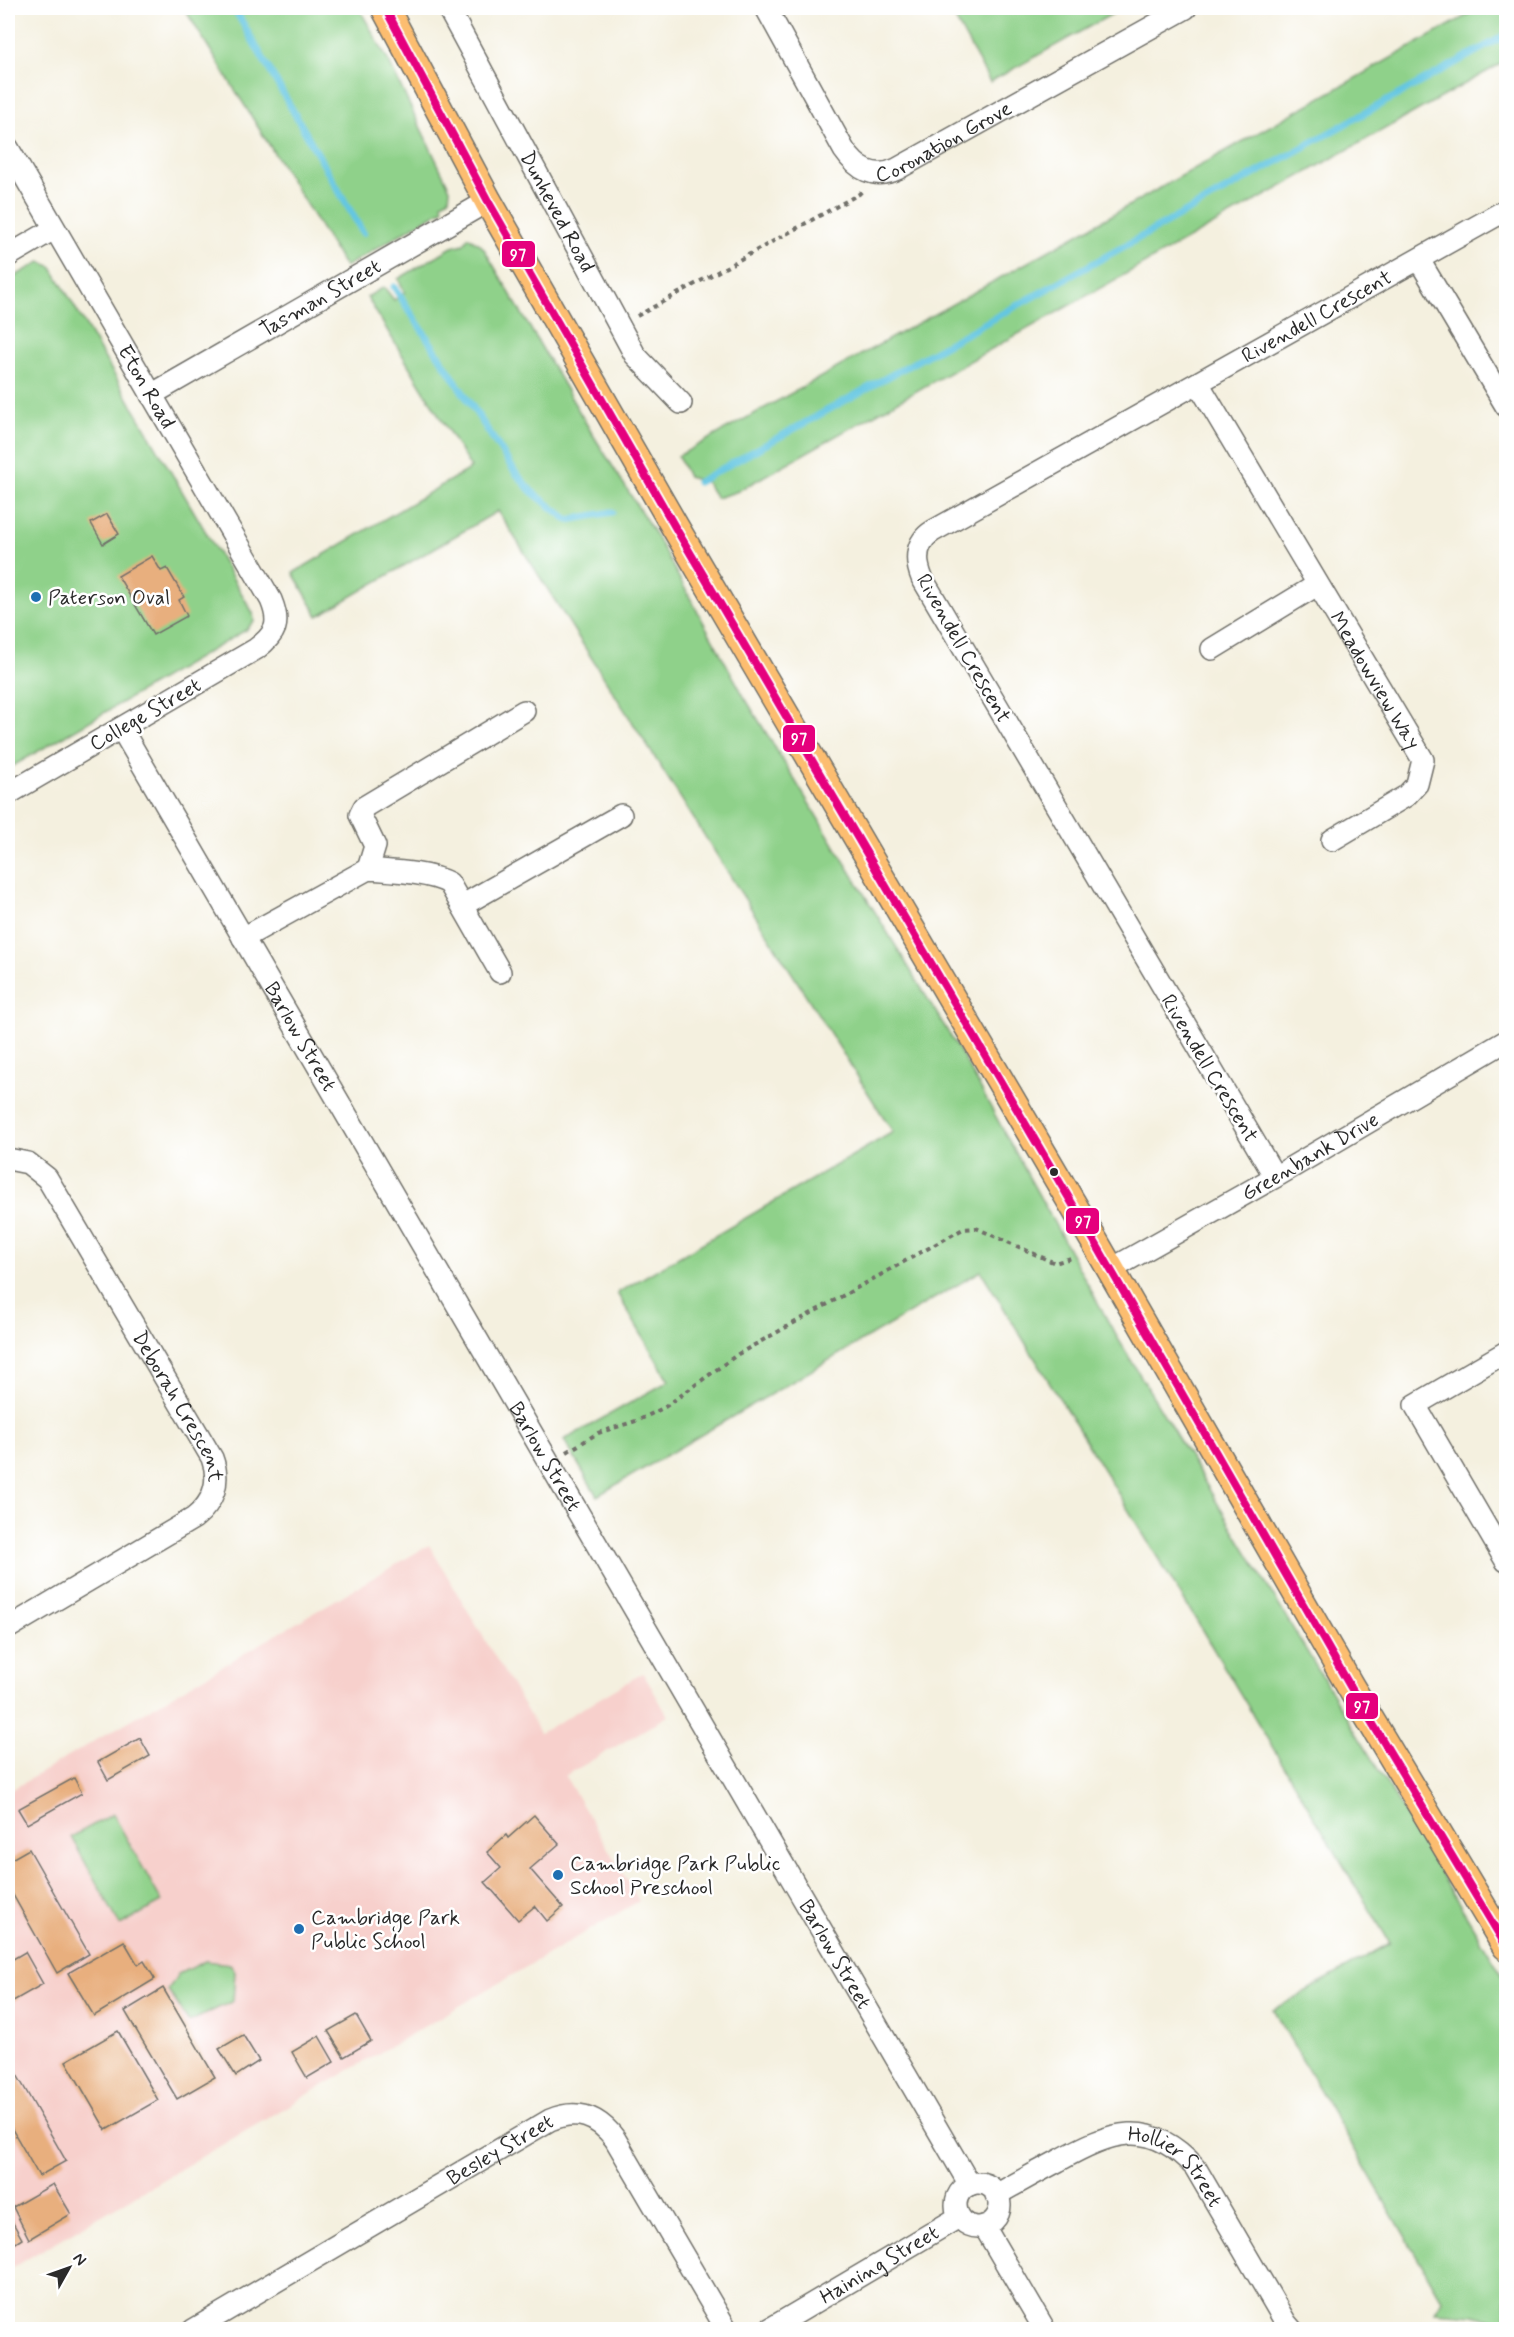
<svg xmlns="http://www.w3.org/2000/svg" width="1514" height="2337" viewBox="0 0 1514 2337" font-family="Mynerve,sans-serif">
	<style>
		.built { fill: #f7d0cc }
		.green { fill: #8fd18a; stroke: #5d7e5a; stroke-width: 1.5 }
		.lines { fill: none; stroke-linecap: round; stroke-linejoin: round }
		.stream { stroke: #64c6e2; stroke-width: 7 }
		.building { fill: #e8af7e }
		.minor-casing { stroke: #71706a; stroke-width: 24 }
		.major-casing { stroke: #71706a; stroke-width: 30 }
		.path { stroke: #71706a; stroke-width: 4; stroke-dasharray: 4.5 4.5; stroke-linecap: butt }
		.minor { stroke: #fff; stroke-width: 21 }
		.major { stroke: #fcbd6f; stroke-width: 27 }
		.bus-1-casing { stroke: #fff; stroke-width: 12 }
		.bus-1 { stroke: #e5007d; stroke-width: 8 }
		.poi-dot { fill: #1f6fb2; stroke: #fff; stroke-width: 2 }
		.bus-dot { fill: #2b2b2b; stroke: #fff; stroke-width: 2 }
		.labels { text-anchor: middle; stroke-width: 5; stroke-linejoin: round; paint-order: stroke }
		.street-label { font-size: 21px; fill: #2b2b2b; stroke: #fff }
		.poi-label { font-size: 21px; fill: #2b2b2b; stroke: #fff; text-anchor: start }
		.line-badge { stroke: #fff; stroke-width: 2 }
		.badge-label { font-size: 16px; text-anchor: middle; font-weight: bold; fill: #fff }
	</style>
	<rect width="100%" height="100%" fill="#fff"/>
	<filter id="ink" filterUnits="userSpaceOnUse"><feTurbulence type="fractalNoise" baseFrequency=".0167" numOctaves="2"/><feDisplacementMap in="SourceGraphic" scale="12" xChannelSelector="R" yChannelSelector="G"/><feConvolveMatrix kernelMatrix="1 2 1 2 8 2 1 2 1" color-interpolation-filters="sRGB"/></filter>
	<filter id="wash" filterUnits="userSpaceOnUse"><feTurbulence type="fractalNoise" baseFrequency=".008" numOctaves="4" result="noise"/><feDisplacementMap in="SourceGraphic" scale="24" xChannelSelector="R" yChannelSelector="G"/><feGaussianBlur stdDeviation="1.35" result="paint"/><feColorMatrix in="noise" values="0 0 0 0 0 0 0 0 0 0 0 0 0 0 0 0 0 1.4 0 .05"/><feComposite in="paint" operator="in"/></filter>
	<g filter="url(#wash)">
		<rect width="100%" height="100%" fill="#f4f0df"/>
		<path class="built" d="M429,1545L540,1733L643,1673L668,1716L565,1776L639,1901L8,2270V1792Z"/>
		<path class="green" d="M184,8H359L389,62L450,189L449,199L442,203L443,209L345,267Z
			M949,8H1123L990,82Z
			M1480,8H1506V61L736,492L716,498L706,482L688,477L678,456L1041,255Z
			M468,237L480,244L484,249L590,430L655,534L745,698L962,1055L1114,1332L1506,1981V2324L1474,2315L1435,2312L1442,2299L1273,2010L1390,1943L1193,1615L981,1271L597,1496L564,1440L669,1381L617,1293L893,1132L498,511L318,616L293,573L471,468L367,297L384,287L394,300L405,292L398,279L452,247L464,244Z
			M40,262L51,266L253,613L254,621L246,630L8,769V280Z
			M113,1814L162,1902L120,1925L71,1837Z
			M205,1961L230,1964L235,1972L233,2001L189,2022L168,1990L178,1974Z"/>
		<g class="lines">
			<path class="stream" d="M234,8L363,233
				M394,287L515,472L531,491L568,520L612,512
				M698,482L1506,35"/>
		</g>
		<g id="blocks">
			<path class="building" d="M107,514L119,534L103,544L91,523Z
				M152,556L161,571L167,568L184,597L179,600L187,616L153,635L118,576Z
				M140,1738L150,1756L108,1780L98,1762Z
				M74,1778L82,1793L27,1824L18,1809Z
				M534,1815L559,1844L530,1869L563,1907L547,1921L535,1906L518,1920L485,1882L501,1868L487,1852L506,1835L508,1838Z
				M29,1849L89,1954L57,1973L8,1886V1861Z
				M124,1941L138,1965L144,1961L155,1979L94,2016L68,1973Z
				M25,1952L43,1984L8,2004V1962Z
				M163,1988L215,2077L177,2099L125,2011Z
				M356,2015L371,2041L344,2057L328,2031Z
				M118,2031L158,2100L106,2130L66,2061Z
				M243,2035L259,2061L236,2076L219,2049Z
				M319,2036L334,2062L307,2078L292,2052Z
				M8,2059L66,2161L39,2176L8,2122Z
				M53,2184L71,2214L29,2239L13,2207Z
				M8,2214L22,2239L8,2248Z"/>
		</g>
	</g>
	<g filter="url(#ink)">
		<use href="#blocks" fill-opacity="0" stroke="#71706a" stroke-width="1.5"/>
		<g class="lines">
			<defs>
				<g id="minor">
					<path id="s1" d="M448,8L635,355L681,403"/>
					<path id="s2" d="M766,8L844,150C857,169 874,180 897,169L1186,8"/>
					<path id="s3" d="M8,148L271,600C281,624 276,634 256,649L8,794"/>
					<path d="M8,256L54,229"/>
					<path d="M1419,260L1506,406"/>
					<path id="s4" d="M1198,383L1423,760L1417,784L1406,796L1332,840"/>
					<path id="s5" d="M151,395L488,201"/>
					<path d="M1212,649L1317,585"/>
					<path id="s6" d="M121,728L970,2185"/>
					<path d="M368,869L375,846L360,815L364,807L524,711"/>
					<path d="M463,905L621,815"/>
					<path d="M243,938L368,869C392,871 429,872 449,883L500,972"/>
					<path id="s7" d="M8,1159L28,1163L47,1178L212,1458C221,1482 214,1502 194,1518L8,1628"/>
					<path id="s8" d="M1275,1177L922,578C915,561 915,542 933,531L1506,210"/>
					<path id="s9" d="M1110,1270L1275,1177L1506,1041"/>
					<path d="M1506,1352L1415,1405L1506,1561"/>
					<circle cx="978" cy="2205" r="22"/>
					<path id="s10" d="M996,2195C1017,2183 1037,2172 1058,2161C1110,2132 1149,2116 1195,2167L1286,2323L1292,2330"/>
					<path d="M984,2226L1045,2330"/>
					<path id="s11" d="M193,2330L550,2120C577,2109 597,2115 615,2139L727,2330"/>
					<path id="s12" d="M768,2330L959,2217"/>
				</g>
				<path id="major" d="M385,8L488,201L675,527L1096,1244L1350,1686L1506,1946"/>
			</defs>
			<use href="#minor" class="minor-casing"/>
			<use href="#major" class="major-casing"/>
			<path class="path" d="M637,316L859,194L863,190
				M567,1452L598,1433L639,1420L665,1407L738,1354L963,1229L976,1228L1055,1263L1071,1258"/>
			<use href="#minor" class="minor"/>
			<use href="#major" class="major"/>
			<defs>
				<path id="bus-1" d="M385,8L488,201L675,527L1096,1244L1350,1686L1506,1946"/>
			</defs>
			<use href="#bus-1" class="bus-1-casing"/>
			<use href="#bus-1" class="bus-1"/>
		</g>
	</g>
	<g class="poi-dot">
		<circle cx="36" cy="597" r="6"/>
		<circle cx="558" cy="1875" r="6"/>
		<circle cx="299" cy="1929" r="6"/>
	</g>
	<circle class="bus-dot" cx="1054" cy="1172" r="5"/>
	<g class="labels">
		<g class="street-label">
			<text dy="7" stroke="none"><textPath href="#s2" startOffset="278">Coronation Grove</textPath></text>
			<text dy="7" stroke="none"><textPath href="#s1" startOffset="231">Dunheved Road</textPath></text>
			<text dy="7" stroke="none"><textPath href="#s5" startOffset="195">Tasman Street</textPath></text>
			<text dy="7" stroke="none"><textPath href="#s8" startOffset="1188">Rivendell Crescent</textPath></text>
			<text dy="7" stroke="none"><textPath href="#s3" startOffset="276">Eton Road</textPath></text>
			<text transform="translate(964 648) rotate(60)" y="7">Rivendell Crescent</text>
			<text dy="7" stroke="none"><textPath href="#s4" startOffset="346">Meadowview Way</textPath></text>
			<text transform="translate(145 714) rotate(-30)" y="7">College Street</text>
			<text dy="7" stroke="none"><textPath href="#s6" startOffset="357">Barlow Street</textPath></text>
			<text transform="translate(1210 1068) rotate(59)" y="7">Rivendell Crescent</text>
			<text dy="7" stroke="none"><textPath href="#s9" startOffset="230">Greenbank Drive</textPath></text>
			<text dy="7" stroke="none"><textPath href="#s7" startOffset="309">Deborah Crescent</textPath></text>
			<text dy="7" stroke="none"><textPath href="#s6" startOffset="843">Barlow Street</textPath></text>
			<text dy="7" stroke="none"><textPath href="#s6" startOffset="1419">Barlow Street</textPath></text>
			<text dy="7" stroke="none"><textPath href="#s11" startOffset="356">Besley Street</textPath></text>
			<text dy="7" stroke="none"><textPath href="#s10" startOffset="207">Hollier Street</textPath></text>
			<text dy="7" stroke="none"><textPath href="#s12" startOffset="129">Haining Street</textPath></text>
		</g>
		<g class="poi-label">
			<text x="48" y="604">Paterson Oval</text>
			<text x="570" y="1870">Cambridge Park Public<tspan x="570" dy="24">School Preschool</tspan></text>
			<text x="311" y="1924">Cambridge Park<tspan x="311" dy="24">Public School</tspan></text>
		</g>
	</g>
	<g class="line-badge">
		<rect x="501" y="240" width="35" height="28" rx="6" fill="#e5007d"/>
		<rect x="782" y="724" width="34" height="29" rx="6" fill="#e5007d"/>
		<rect x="1065" y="1207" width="35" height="28" rx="6" fill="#e5007d"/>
		<rect x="1345" y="1692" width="34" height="28" rx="6" fill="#e5007d"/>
	</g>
	<g class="badge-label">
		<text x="518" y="260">97</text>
		<text x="799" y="744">97</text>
		<text x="1083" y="1227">97</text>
		<text x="1362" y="1712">97</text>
	</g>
	<rect width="1514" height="2337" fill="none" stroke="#fff" stroke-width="30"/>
	<g transform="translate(69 2268) rotate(50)" stroke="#ffffff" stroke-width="4.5" paint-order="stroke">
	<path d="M0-4.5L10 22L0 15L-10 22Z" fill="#2b2b2b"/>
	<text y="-9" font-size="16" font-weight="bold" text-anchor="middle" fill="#2b2b2b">N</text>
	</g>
</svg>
